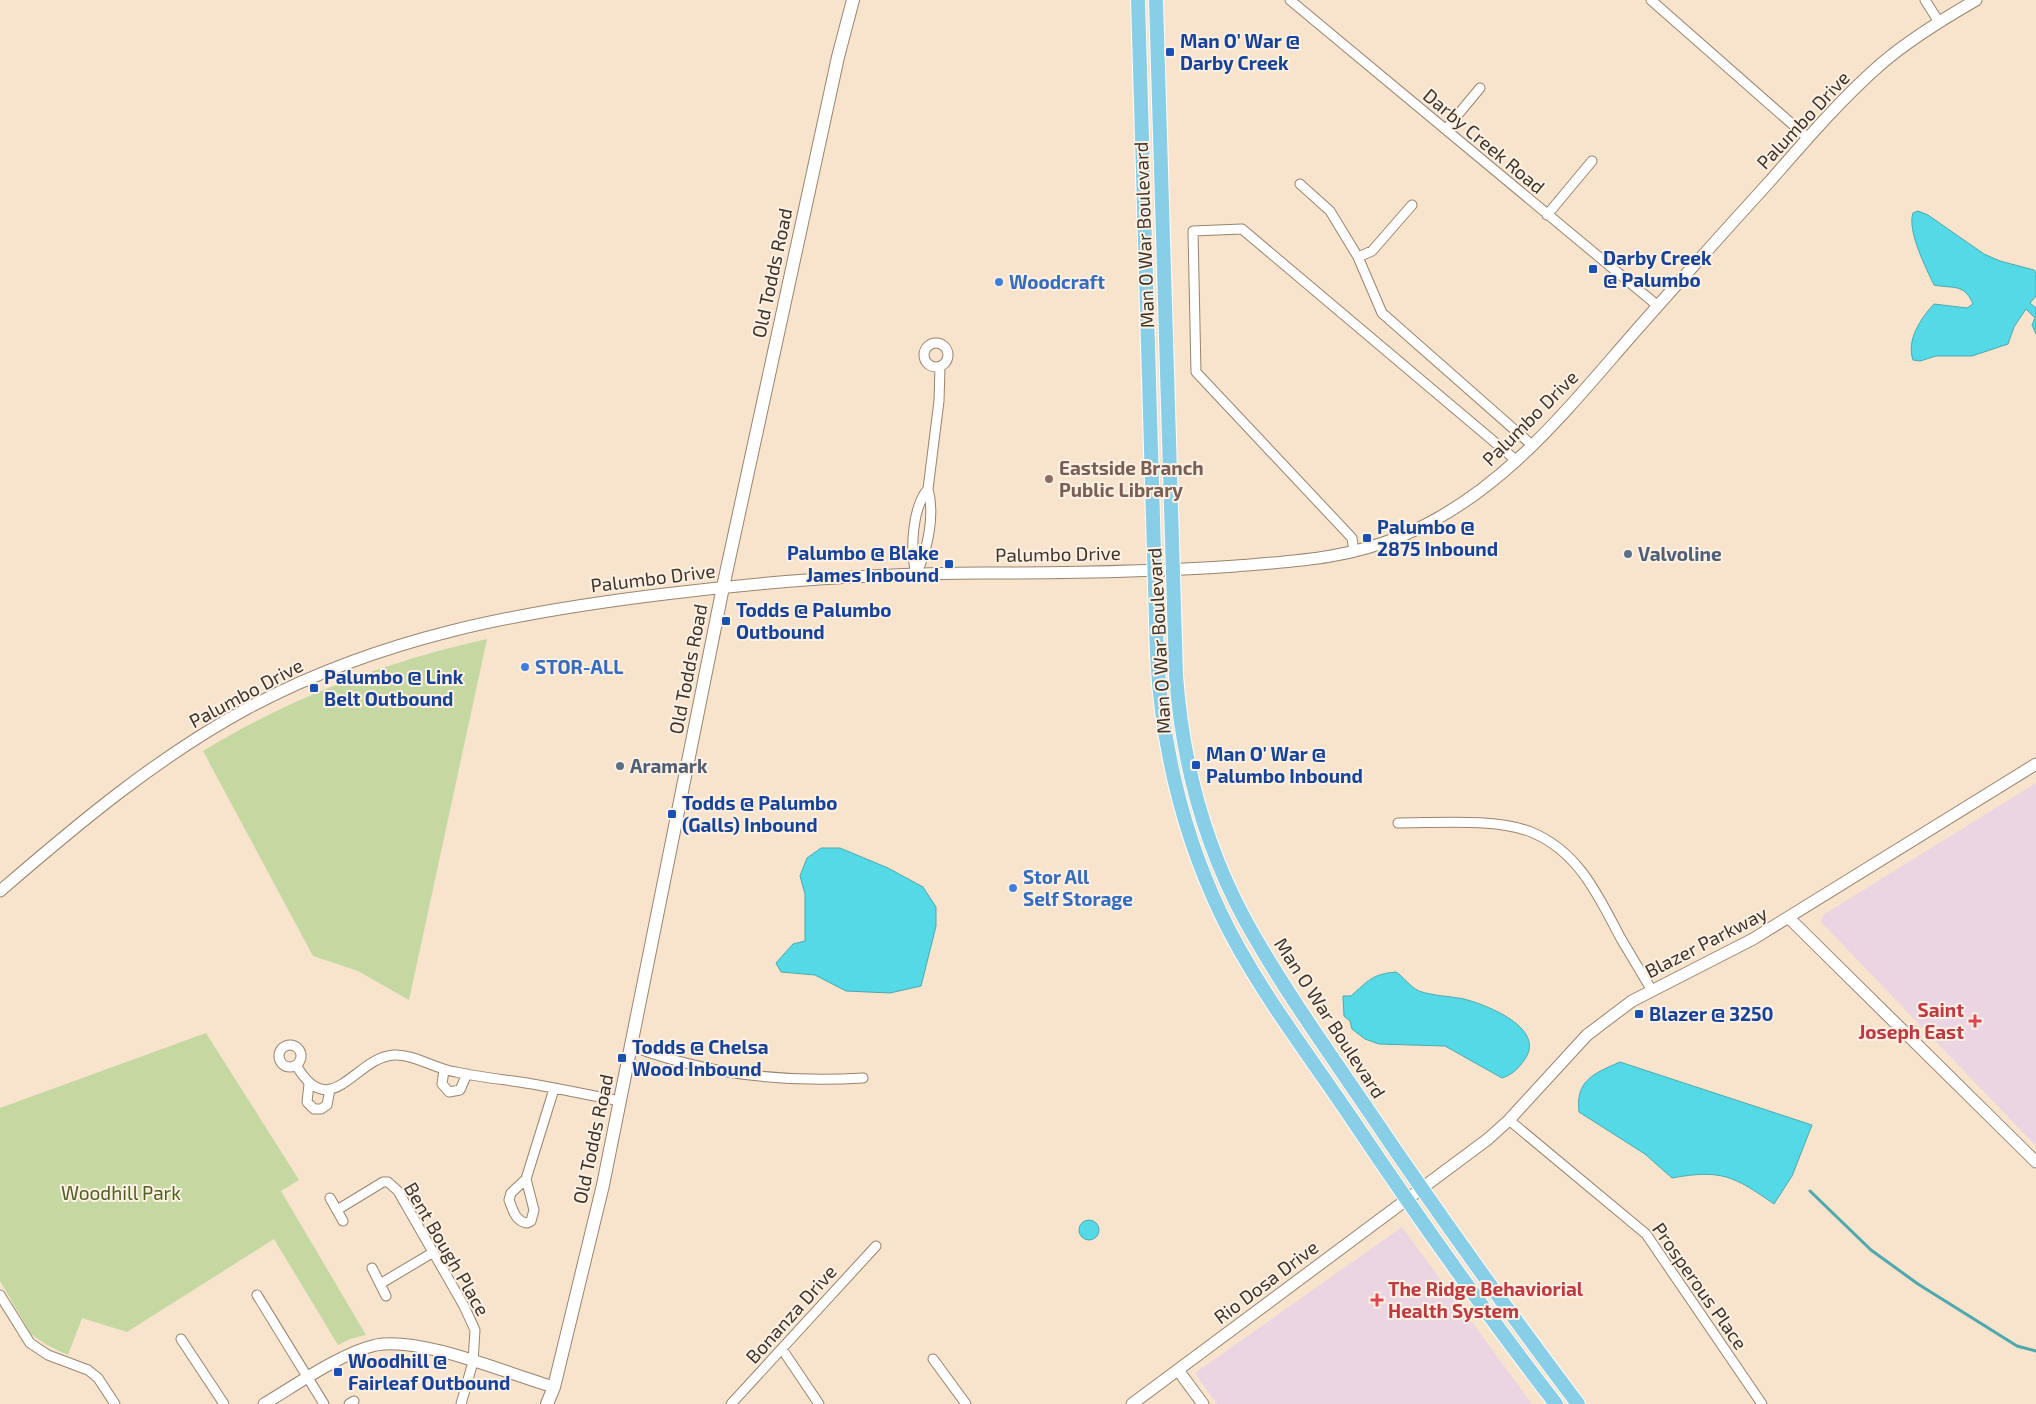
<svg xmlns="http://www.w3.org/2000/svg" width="2036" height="1404" viewBox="0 0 2036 1404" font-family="'Exo 2',sans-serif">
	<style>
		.medical { fill: #ebd5e3 }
		.green { fill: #c5d8a2 }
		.water { fill: #54dae7; stroke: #4da8af }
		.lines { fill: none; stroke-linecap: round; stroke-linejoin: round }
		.stream { stroke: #4da8af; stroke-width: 3 }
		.minor-casing { stroke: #988570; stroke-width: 11 }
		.tertiary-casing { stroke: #988570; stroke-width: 13 }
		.secondary-casing { stroke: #988570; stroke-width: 14 }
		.primary-casing { stroke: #fff; stroke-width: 16 }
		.minor { stroke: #fff; stroke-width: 9 }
		.tertiary { stroke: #fff; stroke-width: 11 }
		.secondary { stroke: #fff; stroke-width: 12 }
		.primary { stroke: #88cee6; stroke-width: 14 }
		.transit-dot { fill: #1a4fb4; stroke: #fef1e4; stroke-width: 2 }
		.shop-dot { fill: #3f7fe0; stroke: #fef1e4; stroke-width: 2 }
		.education-dot { fill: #8d6e63; stroke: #fef1e4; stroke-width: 2 }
		.service-dot { fill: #5c6f8a; stroke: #fef1e4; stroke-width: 2 }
		.health-dot { fill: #e0444e; stroke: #fef1e4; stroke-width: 2 }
		.labels { text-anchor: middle; stroke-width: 4; stroke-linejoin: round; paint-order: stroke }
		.transit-label { font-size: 19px; font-weight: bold; fill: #164399; stroke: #fef1e4; text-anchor: start }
		.street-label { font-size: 19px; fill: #3c342b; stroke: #fef1e4 }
		.shop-label { font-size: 19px; font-weight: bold; fill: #366cbe; stroke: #fef1e4; text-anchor: start }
		.education-label { font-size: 19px; font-weight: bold; fill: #785e54; stroke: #fef1e4; text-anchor: start }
		.service-label { font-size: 19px; font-weight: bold; fill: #4e5e75; stroke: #fef1e4; text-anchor: start }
		.health-label { font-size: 19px; font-weight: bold; fill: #be3a42; stroke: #fef1e4; text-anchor: end }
		.park-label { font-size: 19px; fill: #4d5f23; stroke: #fef1e4 }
	</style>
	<rect width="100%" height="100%" fill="#f8e3cc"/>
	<path class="medical" d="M2036,783V1146L1821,922L1823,915Z
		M1402,1227L1532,1404H1217L1195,1373Z"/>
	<path class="green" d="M487,639L409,1000L358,971L313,956L203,751C290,698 387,661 487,639Z
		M206,1033L299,1180L281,1191L366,1335L350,1339L338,1345L274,1239L127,1332L82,1318L68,1355L47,1345L31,1334L0,1281V1108Z"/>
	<path class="water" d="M1918,211L1928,215L1984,254L2000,261L2034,270L2036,273V296L2030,303L2036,308V334L2032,325L2035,318L2026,309L2014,327L2008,344L1972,356H1936L1920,361L1913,360C1906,340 1921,318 1934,304L1967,308L1973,304C1964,283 1954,289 1934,285C1926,268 1907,231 1913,213Z
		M821,848H840L888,868L923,887L936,907V926L921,986L890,993L846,991L815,975L781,972L776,963L793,944L805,941V894L800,876L807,858Z
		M1396,972C1404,977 1410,987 1419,991C1433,996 1449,996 1464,999C1487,1005 1546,1028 1525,1059C1519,1068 1512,1075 1502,1078L1445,1046L1379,1044L1365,1039L1352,1029L1350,1021L1344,1016L1343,996H1351C1368,981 1372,974 1396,972Z
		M1620,1062L1812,1125L1792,1176L1774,1204C1734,1176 1721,1169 1672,1178L1645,1154L1579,1112C1575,1080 1595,1073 1620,1062Z
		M1079 1230a10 10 0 1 1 20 0a10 10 0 1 1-20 0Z"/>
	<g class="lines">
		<path class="stream" d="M1810,1191L1871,1250L1918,1284L2017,1346L2036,1351"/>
		<defs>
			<path id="minor" d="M1290,0L1658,306
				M1651,0L1808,138
				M1925,0L1939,22
				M1446,129L1480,88
				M1300,184L1330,211L1358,257L1382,313L1533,446
				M1547,215L1592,161
				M1358,257L1372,251L1412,205
				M924 355a12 12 0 1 1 24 0a12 12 0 1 1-24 0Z
				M1354,552L1352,538L1196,372L1193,231L1242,229L1517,461
				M916,574C928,550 935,514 928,489L939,401L940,367
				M916,574C910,550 912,508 928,489
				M1398,823C1436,823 1496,818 1531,832C1578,851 1598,895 1620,937C1630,954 1641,972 1651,989
				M279 1056a11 11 0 1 1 22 0a11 11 0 1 1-22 0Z
				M631,1046C705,1074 784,1083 863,1078
				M296,1065C331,1125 355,1057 394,1055C414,1054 435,1069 456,1072C483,1078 511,1080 538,1085C566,1090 593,1096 621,1101
				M444,1070L442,1084L449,1092L460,1090L467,1074
				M309,1084L307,1102L314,1109H321L327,1105L330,1089
				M1509,1120L1646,1234L1762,1404
				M526,1179L534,1210L531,1221L527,1223C515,1221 513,1210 509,1200L511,1193L526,1179L554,1089
				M330,1198L343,1221
				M337,1210L383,1182H388L398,1191L464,1306L475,1330L473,1362L461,1404
				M372,1268L386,1296
				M380,1284L432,1253
				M0,1295L30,1343L48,1355L88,1370L98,1378L115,1404
				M257,1295L324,1404
				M181,1339L224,1404
				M782,1349L819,1404
				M933,1359L966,1404
				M349,1404L354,1401
				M731,1404L876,1246"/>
			<path id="tertiary" d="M0,891C79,823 156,758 248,708C381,637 517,612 665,594C771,581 877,573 984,573C1068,573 1152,572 1236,566C1296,561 1347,559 1404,535C1498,495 1561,417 1626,342C1674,287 1722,234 1771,180C1806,140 1841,99 1881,64C1910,39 1943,19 1976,0
				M1789,918L2036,1162
				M1178,1370L1203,1404
				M264,1404C296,1385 341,1353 376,1345C421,1336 508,1374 554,1387
				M1132,1404L1488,1139L1509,1120L1587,1035L1632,1001L1753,939L2036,764"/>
			<path id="secondary" d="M547,1404L554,1387L603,1185L723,587L838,57L853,0"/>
			<path id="primary" d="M1138,0L1157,656C1162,746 1182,832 1221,914C1256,987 1307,1052 1352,1119C1417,1216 1484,1311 1556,1404
				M1156,0L1176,675C1182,759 1204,843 1244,918C1280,984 1324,1045 1366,1107C1434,1208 1505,1307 1578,1404"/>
		</defs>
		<use href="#minor" class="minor-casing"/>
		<use href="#tertiary" class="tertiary-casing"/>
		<use href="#secondary" class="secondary-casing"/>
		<use href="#primary" class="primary-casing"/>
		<use href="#minor" class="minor"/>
		<use href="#tertiary" class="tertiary"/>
		<use href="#secondary" class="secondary"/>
		<use href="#primary" class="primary"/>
	</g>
	<g class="transit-dot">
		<rect x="1165" y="47" width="10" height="10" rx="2.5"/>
		<rect x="1588" y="264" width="10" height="10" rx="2.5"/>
		<rect x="1362" y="533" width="10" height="10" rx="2.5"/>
		<rect x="944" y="559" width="10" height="10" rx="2.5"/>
		<rect x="721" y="616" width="10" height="10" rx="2.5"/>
		<rect x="309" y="683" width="10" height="10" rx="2.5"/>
		<rect x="1191" y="760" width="10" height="10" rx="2.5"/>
		<rect x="667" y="809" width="10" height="10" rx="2.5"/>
		<rect x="1634" y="1009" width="10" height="10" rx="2.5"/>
		<rect x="617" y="1053" width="10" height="10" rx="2.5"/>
		<rect x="333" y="1367" width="10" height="10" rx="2.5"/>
	</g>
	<g class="shop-dot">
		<circle cx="999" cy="282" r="5"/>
		<circle cx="525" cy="667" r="5"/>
		<circle cx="1013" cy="888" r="5"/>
	</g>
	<circle class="education-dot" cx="1049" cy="479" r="5"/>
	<g class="service-dot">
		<circle cx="1628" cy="554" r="5"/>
		<circle cx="620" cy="766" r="5"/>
	</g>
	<g class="health-dot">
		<path d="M1972.5 1013.5h5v5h5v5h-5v5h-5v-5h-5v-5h5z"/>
		<path d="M1374.5 1292.5h5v5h5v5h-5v5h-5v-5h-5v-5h5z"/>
	</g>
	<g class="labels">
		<g class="transit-label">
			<text x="1180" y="48">Man O' War @<tspan x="1180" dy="22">Darby Creek</tspan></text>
			<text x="1603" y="265">Darby Creek<tspan x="1603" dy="22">@ Palumbo</tspan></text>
			<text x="1377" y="534">Palumbo @<tspan x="1377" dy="22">2875 Inbound</tspan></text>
			<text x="939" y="560" text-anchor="end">Palumbo @ Blake<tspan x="939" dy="22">James Inbound</tspan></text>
			<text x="736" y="617">Todds @ Palumbo<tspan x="736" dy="22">Outbound</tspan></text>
			<text x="324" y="684">Palumbo @ Link<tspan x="324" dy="22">Belt Outbound</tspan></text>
			<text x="1206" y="761">Man O' War @<tspan x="1206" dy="22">Palumbo Inbound</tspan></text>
			<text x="682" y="810">Todds @ Palumbo<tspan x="682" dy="22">(Galls) Inbound</tspan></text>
			<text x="1649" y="1021">Blazer @ 3250</text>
			<text x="632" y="1054">Todds @ Chelsa<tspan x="632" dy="22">Wood Inbound</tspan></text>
			<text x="348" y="1368">Woodhill @<tspan x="348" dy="22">Fairleaf Outbound</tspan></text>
		</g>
		<g class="street-label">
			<text transform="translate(1803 120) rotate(-47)" y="7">Palumbo Drive</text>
			<text transform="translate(1484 141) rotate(40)" y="7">Darby Creek Road</text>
			<text transform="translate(1144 235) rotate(-92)" y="7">Man O War Boulevard</text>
			<text transform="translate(772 273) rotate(-78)" y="7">Old Todds Road</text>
			<text transform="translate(1530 418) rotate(-45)" y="7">Palumbo Drive</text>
			<text transform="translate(1058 554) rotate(-1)" y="7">Palumbo Drive</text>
			<text transform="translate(653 578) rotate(-7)" y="7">Palumbo Drive</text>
			<text transform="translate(1159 641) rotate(-93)" y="7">Man O War Boulevard</text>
			<text transform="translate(688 669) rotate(-79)" y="7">Old Todds Road</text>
			<text transform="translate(246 693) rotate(-28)" y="7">Palumbo Drive</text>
			<text transform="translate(1706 942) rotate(-27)" y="7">Blazer Parkway</text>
			<text transform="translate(1330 1018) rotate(57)" y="7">Man O War Boulevard</text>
			<text transform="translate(593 1139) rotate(-78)" y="7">Old Todds Road</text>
			<text transform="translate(447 1249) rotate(60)" y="7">Bent Bough Place</text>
			<text transform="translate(1266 1282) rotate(-37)" y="7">Rio Dosa Drive</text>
			<text transform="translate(1700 1286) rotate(55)" y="7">Prosperous Place</text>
			<text transform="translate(791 1314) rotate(-48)" y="7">Bonanza Drive</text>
		</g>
		<g class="shop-label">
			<text x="1009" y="289">Woodcraft</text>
			<text x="535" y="674">STOR-ALL</text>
			<text x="1023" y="884">Stor All<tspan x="1023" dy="22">Self Storage</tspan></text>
		</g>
		<g class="education-label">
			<text x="1059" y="475">Eastside Branch<tspan x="1059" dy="22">Public Library</tspan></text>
		</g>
		<g class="service-label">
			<text x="1638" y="561">Valvoline</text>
			<text x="630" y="773">Aramark</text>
		</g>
		<g class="health-label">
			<text x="1964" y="1017">Saint<tspan x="1964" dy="22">Joseph East</tspan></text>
			<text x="1388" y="1296" text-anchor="start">The Ridge Behaviorial<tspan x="1388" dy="22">Health System</tspan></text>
		</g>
		<g class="park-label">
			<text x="121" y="1200">Woodhill Park</text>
		</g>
	</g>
</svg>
